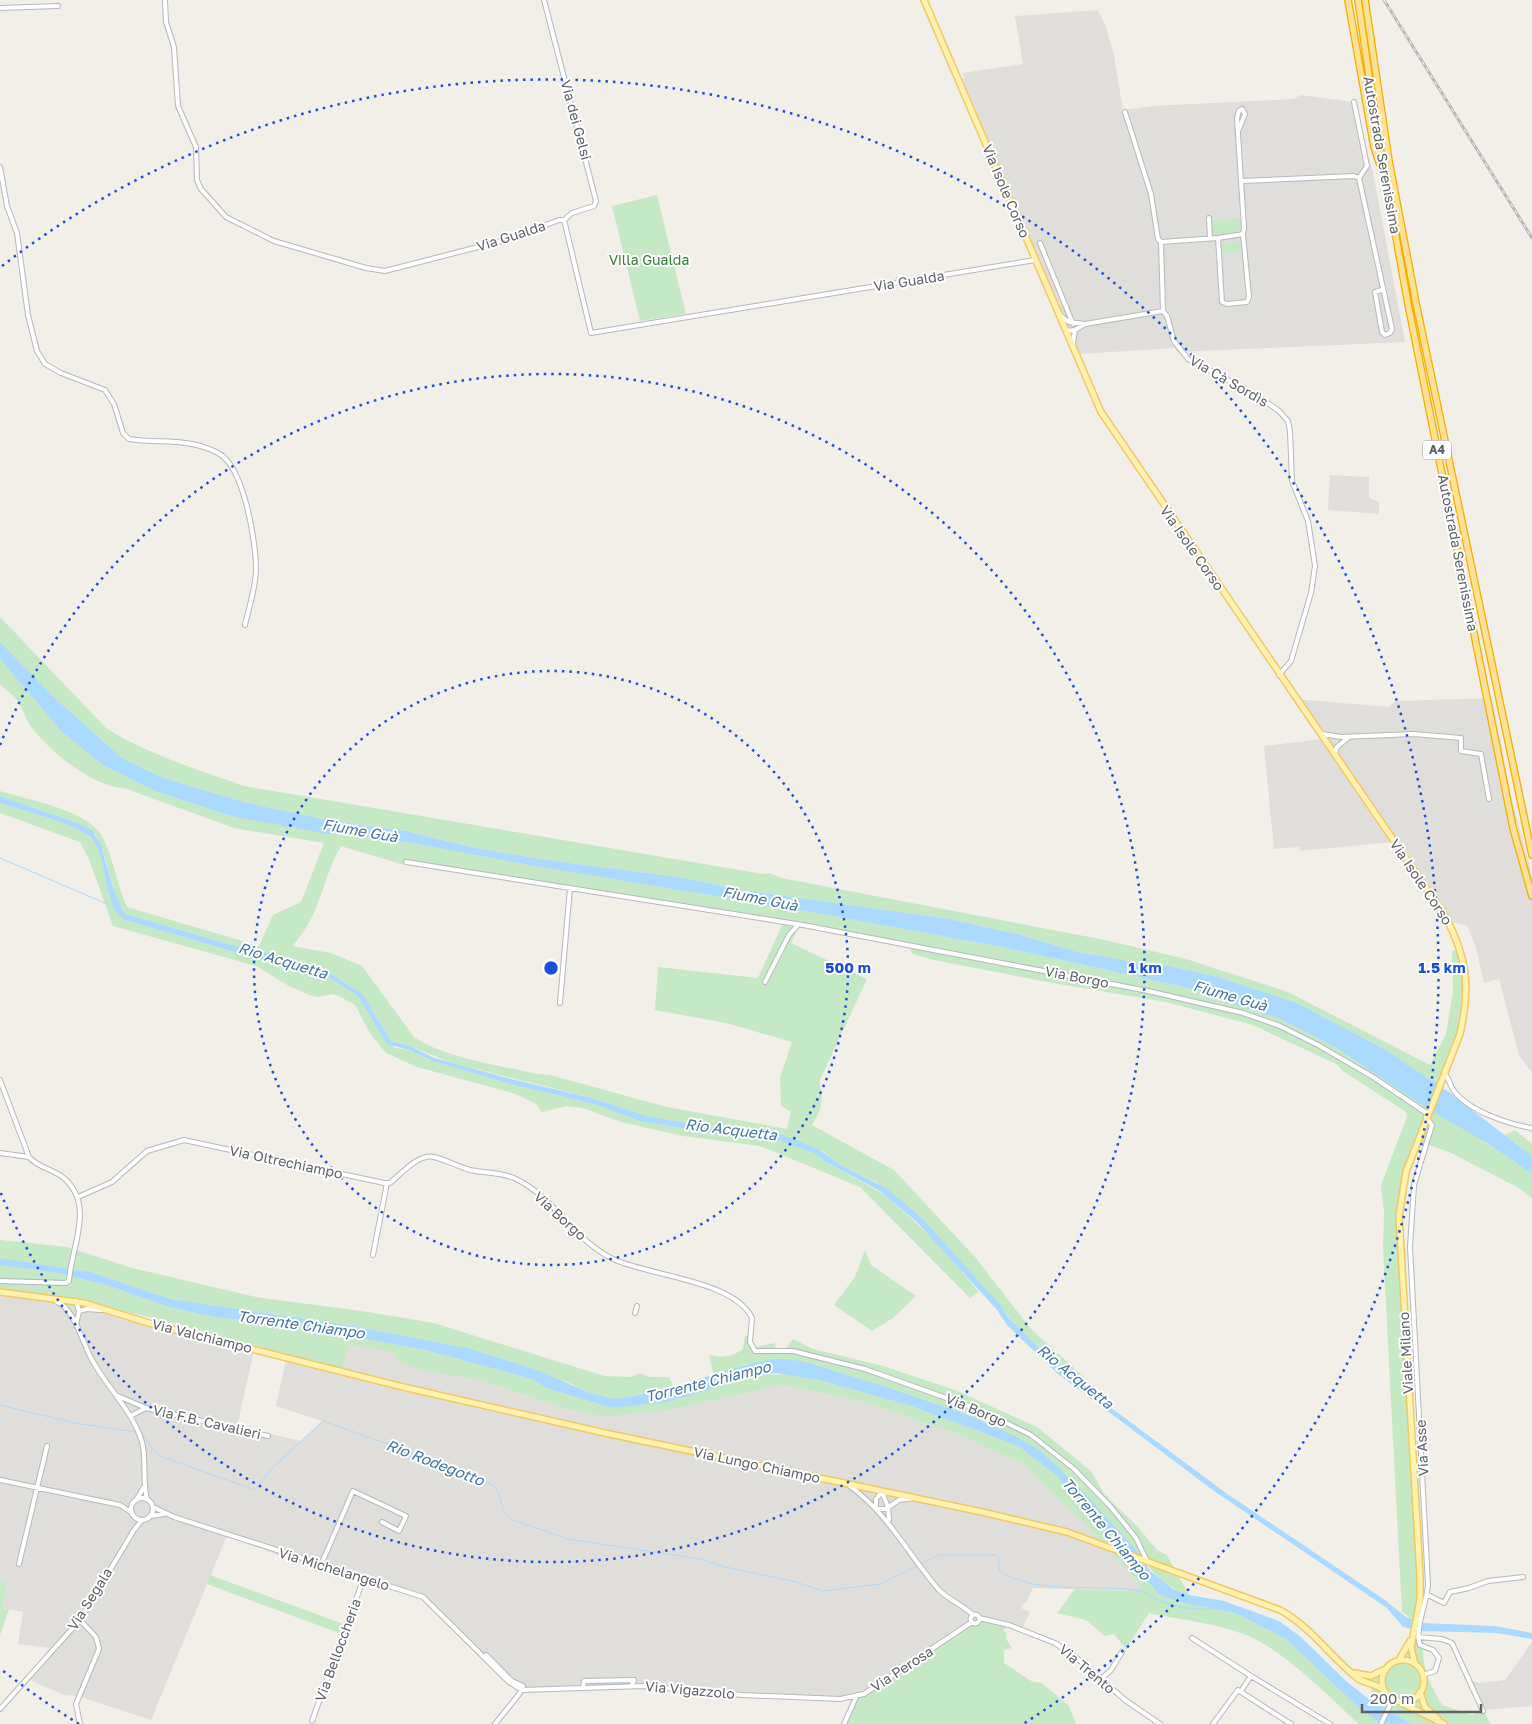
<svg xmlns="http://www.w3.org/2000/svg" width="1532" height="1724" viewBox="0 0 1532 1724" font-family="'Golos Text',sans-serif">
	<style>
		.industrial { fill: #e0deda }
		.green { fill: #c5e8c5; fill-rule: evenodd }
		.water { fill: #aadaff }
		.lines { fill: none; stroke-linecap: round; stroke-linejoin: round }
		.stream { stroke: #aadaff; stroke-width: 1 }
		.minor-casing { stroke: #b5b8bc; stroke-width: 6 }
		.major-casing { stroke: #f2c960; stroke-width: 8 }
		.highway-casing { stroke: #f9ab00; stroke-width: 8 }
		.minor { stroke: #fff; stroke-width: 4 }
		.major { stroke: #fff2af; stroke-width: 5 }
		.highway { stroke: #fde293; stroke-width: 5.5 }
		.rail-casing { stroke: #b6b7b8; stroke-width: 3 }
		.rail { stroke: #fff; stroke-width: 1; stroke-dasharray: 4; stroke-linecap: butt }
		.ring { fill: none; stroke: #1d4ed8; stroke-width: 2.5; stroke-dasharray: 2.5 5 }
		.labels { text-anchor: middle; stroke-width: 4; stroke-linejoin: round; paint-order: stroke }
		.shield { fill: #fff; stroke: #8f9295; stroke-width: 1 }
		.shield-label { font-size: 12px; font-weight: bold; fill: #5f6368 }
		.street-label { font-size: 14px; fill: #5f6368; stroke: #fff }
		.park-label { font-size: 14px; fill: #348238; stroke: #fff }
		.water-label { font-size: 15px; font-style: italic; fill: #4174aa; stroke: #fff }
		.centre { fill: #1d4ed8; stroke: #fff; stroke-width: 2.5 }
		.ring-label { font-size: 15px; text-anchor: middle; font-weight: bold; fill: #1d4ed8; stroke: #fff; stroke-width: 4; stroke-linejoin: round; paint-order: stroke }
	</style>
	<rect width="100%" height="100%" fill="#f1efe8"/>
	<path class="industrial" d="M1098,10L1106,27L1114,55L1123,110L1153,106L1294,99L1300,95L1353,102L1373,173L1405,342L1177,352L1174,348L1080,354L961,78H964L963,73L1023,64L1015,16Z
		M1330,475L1369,477V498L1379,502V514L1328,510Z
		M1492,698L1512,800L1532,874V1073L1519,1055L1499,979L1484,983L1476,948L1467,925L1449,922L1393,842L1300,851L1299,847L1274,849L1264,746L1322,739L1295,699L1389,707L1396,701Z
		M0,1292L64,1298L89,1303L254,1351L237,1426L301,1441L322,1421L276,1406L287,1355L310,1361L349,1344L394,1352L426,1371L483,1381L567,1409L664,1411L783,1385L861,1401L958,1434L1023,1464L1100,1539L1141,1587L1137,1591L1033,1588L1026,1603H1024L1021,1608L1030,1612L1022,1629L1008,1625H969L856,1696L839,1700L620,1688L554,1691L521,1690L421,1596L389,1586L366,1583L326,1573L227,1536L151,1720L78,1696L64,1695L30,1680L50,1648L18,1644L23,1612L3,1608L7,1583L0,1580Z
		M1532,1642V1706L1484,1710L1472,1681L1479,1683L1505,1680Z"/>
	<path class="green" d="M657,195L686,314L640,321L612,206Z
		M1240,218L1241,231L1239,234L1212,236V220Z
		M1240,241L1241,252L1222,254L1221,244Z
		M0,617L106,728C149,755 196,769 244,786L763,874L770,873L781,878L1105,940L1186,959L1288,992L1430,1065L1446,1034L1453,991L1452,951L1461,950L1464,967L1465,1016L1439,1086L1386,1050L1297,1003L1214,976L1168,966L1146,964L1078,952L1017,934L950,919L743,890L678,877L539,859L471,847L407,831L332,821L248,803L189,786L159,776L122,758L56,699L0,642Z
		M0,659L62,732L101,764L155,791L231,816L345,835L375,836L539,867L806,911L1002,947L1193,989L1228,1003L1278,1018L1335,1047L1413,1098L1487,1143L1532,1174V1198L1517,1187L1449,1152L1417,1141L1411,1157L1400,1212L1420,1587L1415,1621L1402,1612L1383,1247L1384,1212L1381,1185L1407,1117L1406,1112L1343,1071L1336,1064L1253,1025L1166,1002L1047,982L934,960L913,954L911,951L912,945L799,925L791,943L867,979L819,1082C824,1099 822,1110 812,1125L894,1170L975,1257L1031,1329L1097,1389L1095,1395L1052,1361L1015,1324L922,1218L876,1182L841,1165L822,1151L778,1133L723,1130L647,1116L592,1098L452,1063L410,1046L390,1041L375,1013L356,990L329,973L313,966L283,960L266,952L239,947L125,914L117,901L105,858L96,835L77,823L0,796V791C29,800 89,810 103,838C114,860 117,885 127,907L259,946L273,915L299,903L302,900L324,843L234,828L124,788C91,786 52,753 32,728C26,720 24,711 19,703C15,696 6,690 0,684ZM341,846L401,864L783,923L758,978L658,967L655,1010L726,1023L792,1042L780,1077L781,1106L791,1112L787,1129L667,1107L550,1075L537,1074C502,1066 442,1057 414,1037L362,966L331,953L297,947L293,945C321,915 322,878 341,846Z
		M0,803C19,809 78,825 90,837C110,858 101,900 125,920L276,964L306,968L327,976L358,996L374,1022L395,1048L409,1050L433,1061L510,1084L594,1104L640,1121L734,1137L775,1139L816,1154L826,1162L885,1195L935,1240L979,1292L970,1298L860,1187L760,1146L683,1136L621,1122L583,1108L566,1106L542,1112L536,1104L516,1094L417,1067L386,1053L371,1035L355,1005L339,996L333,994L317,997L309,995L289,986L256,966L113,926L88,857L80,842L0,813Z
		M1515,1130L1532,1144V1156L1505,1135Z
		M0,1240L67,1247L132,1268L256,1297L368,1312L434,1323L604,1376L630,1377L640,1373L650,1377H669L674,1388L615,1399L590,1393L567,1382L466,1348L347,1325L171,1299L91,1272L0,1258Z
		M865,1250L871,1265L916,1296L893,1318L872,1331L834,1305L855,1277Z
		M0,1265L57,1273L106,1285L169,1307L214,1317L294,1326L425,1350L532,1379L546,1388L612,1408L712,1388L761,1375L790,1374L819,1380L908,1405L1018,1446L1057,1476L1107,1532L1123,1555L1172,1599L1183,1603L1235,1613L1286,1639L1359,1708L1382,1722L1381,1724H1359C1328,1696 1284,1650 1246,1635C1216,1623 1181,1620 1149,1613L1126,1649L1114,1634L1105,1636L1086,1620L1057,1613L1075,1589L1137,1591L1141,1587L1100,1539L1023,1464L958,1434L861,1401L783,1385L664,1411L603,1416L567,1409L483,1381L426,1371L397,1361L393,1352L349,1345L341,1369L158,1319L64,1298L0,1292Z
		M745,1336H751L750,1341L756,1347L775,1343L776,1350H785L793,1339L813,1349L883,1366L955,1390L1037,1427L1092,1472L1104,1494L1137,1526L1157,1550L1167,1555L1189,1595C1169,1588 1154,1577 1143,1558L1041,1451L963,1413L895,1390L747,1364L714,1376L709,1355C722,1358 732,1357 743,1349Z
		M210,1575L346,1625L342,1634L207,1584Z
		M0,1580L7,1583L3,1608L9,1609L0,1635Z
		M977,1615L1008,1625L1003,1631L1007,1633L1006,1639L1012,1648L1004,1650V1663L1031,1681L1042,1683L1069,1706L1076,1724H845L856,1696L969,1625Z
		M1410,1639L1424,1642C1420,1665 1430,1685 1442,1705L1472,1715L1484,1710L1490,1724H1412L1370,1700L1374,1675L1401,1659Z"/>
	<path class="water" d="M0,642L56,699L122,758L159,776L189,786L248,803L332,821L406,831L471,847L539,859L678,877L743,890L950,919L1017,934L1078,952L1146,964L1168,966L1214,976L1297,1003L1386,1050L1450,1093L1532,1156V1174L1487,1143L1430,1110L1335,1047L1278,1018L1228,1003L1193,989L1002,947L806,911L539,867L375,836L328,834L231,816L155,791L101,764L62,732L0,659Z
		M0,796L77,823L92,830L101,846L117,901L125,914L239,947L278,955L283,960L313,966L329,973L361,993L390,1041L410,1046L434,1058L511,1079L592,1098L647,1116L723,1130L778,1133L818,1149L841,1165L886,1188L922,1218L1002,1307L1008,1317L1052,1361L1114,1410L1226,1493L1382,1598L1406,1617L1422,1623L1495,1626L1532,1633V1639L1497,1633L1420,1631L1403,1627L1387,1608L1214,1491L1057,1373L1007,1325L997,1310L919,1224L880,1191L826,1162L816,1154L775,1139L734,1137L640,1121L594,1104L510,1084L433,1061L409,1050L387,1044L358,996L327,976L306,968L276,964L125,920C101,905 110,857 90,837C78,825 19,809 0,803Z
		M0,1258L91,1272L171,1299L347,1325L467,1348L537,1370L590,1393L615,1399L659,1391L756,1362L778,1359L802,1361L895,1390L963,1413L1015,1436L1041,1451L1088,1497L1137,1551L1150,1571L1173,1589L1189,1595L1224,1601L1279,1621L1301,1637L1346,1681L1370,1700L1412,1724H1386L1375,1719L1359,1708L1286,1639L1235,1613L1183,1603L1160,1595L1057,1476L1018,1446L908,1405L819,1380L776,1373L753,1377L666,1402L612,1408L546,1388L532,1379L425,1350L294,1326L214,1317L169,1307L106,1285L57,1273L0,1265Z"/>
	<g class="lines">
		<path class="stream" d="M97,838L102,850
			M0,858L114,907
			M115,892L120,907
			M356,989L367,1001L391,1042
			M0,1405L75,1423L136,1432
			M140,1433C149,1439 150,1450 160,1456L255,1490L271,1469L323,1421L427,1458L491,1484C503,1492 499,1510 510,1519L568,1539L700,1559L721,1566L796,1582L823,1591L880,1584L917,1566
			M923,1563L939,1555H996L998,1557L1000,1572C1042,1595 1089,1584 1135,1590C1143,1591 1149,1596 1156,1599C1173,1607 1192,1610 1212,1609
			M1164,1596L1169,1605"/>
		<defs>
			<path id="minor" d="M165,0L166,22L174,47L178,106L196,147L197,180L201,189L226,217L274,241L366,268L385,271L509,239L559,220H564
				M544,0L596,201L594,206L572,213L564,220
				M0,8L58,6
				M1354,102L1367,166L1359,178
				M1125,112L1151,194L1158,239L1161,242L1163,311L1167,316L1174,341L1188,359L1258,396L1279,411L1288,421L1290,432L1292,481L1308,521L1315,566L1311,593L1291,661L1279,675
				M0,167L7,206L17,233L28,315L37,351L45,364L61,373L105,390L114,404L123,433L129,439C160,444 188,437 218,453C244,466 256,542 256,569C256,587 249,607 245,625
				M1242,181L1354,176L1359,178L1392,329L1390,333L1385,335L1382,332L1375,292L1382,290
				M1209,218L1210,238
				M564,220L591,333L1035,260
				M1218,238L1243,234
				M1161,242L1218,238L1222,302L1227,304L1247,302L1249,297L1243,234L1244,228L1237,118L1239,111L1242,109L1245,114L1239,129
				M1040,243L1073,324
				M1061,316L1069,322L1085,324L1163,311
				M1066,331L1075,330L1085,324
				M1073,343L1075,330
				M1322,734L1341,737L1414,734L1461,738V751L1481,754L1489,799
				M1335,754L1337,747L1349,737
				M406,862L803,925L1148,991L1243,1013L1280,1026L1318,1045L1373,1077L1428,1114
				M765,982L789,935L798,925
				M560,1003L570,888
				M1444,1074C1450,1078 1449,1085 1454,1091C1469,1111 1508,1124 1532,1128
				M0,1080L29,1157C38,1168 54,1169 65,1179C95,1207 71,1247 69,1281L66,1283L0,1281
				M0,1153L29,1157
				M78,1197L112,1182L147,1151L184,1140L384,1183H390C401,1174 419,1153 434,1157C446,1160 457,1166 470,1170C484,1173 500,1172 514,1178C554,1196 573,1240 613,1259C649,1276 734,1280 752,1318L750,1342L755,1351H793L865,1369L980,1410L1031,1435L1074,1469L1110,1506L1136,1538L1147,1561
				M373,1255L387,1183
				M57,1302C72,1306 83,1342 90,1356C105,1386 132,1409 142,1442C147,1461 142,1481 147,1499
				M79,1311L87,1309L101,1310
				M635,1313L637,1306
				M76,1325L79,1311L76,1301
				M118,1396L146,1408L268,1436
				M130,1416L146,1408
				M0,1480L120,1505L131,1512
				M850,1486C890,1516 907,1553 939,1590C949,1600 963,1605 973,1615
				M131 1509a11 11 0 1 1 22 0a11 11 0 1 1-22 0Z
				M136,1500L144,1487
				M876,1506V1499L882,1492L888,1507L889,1520
				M153,1507L174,1517L423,1597L509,1682L522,1690L644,1686L742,1695L840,1699L864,1694L972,1622
				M879,1509H886L899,1500L914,1498
				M151,1516L164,1514
				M19,1564L47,1446
				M321,1565L353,1491L406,1516L399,1531L382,1522
				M1428,1595L1444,1603L1450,1592L1469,1588L1488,1581L1523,1577
				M970.5 1619a4.5 4.5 0 1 1 9 0a4.5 4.5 0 1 1-9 0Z
				M979,1618L1009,1625L1055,1643L1078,1659L1125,1700L1160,1724
				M80,1620L96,1637L99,1649L76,1704L80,1724
				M1418,1637L1442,1639L1452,1643L1483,1711
				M1192,1638L1251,1676L1241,1691
				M486,1655L512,1681L523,1686L520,1693L495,1724
				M1423,1675L1435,1671L1439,1658L1433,1650L1420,1645C1414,1632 1427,1601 1428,1585L1410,1247L1414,1185L1432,1125L1426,1117
				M1251,1676L1330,1724
				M1101,1679L1111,1670L1122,1652
				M583,1687L584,1681L634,1680L632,1685
				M0,1709L80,1620L134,1530L142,1520
				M312,1721L363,1580
				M844,1724L857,1695
				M1213,1724L1238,1690L1291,1724
				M1381,1724L1393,1699"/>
			<path id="major" d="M924,0L1101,412L1444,914C1467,957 1471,986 1460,1034L1406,1172L1399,1216L1420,1575V1600L1411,1647L1415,1664
				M0,1292L84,1303L152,1324L403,1387L605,1433L982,1512L1067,1532L1280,1610C1311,1627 1329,1655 1356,1677C1364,1684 1375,1683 1384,1690
				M1382 1681a21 21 0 1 1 42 0a21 21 0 1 1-42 0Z
				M1399,1660L1410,1641
				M1354,1673L1371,1676L1383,1670
				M1420,1692L1425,1707L1438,1719
				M1400,1702L1444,1724"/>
			<path id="highway" d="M1348,0L1374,147L1380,165
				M1358,0L1378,137L1408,304L1513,828L1532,896
				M1365,0L1389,161L1417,308L1532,855"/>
		</defs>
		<use href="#minor" class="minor-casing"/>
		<use href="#major" class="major-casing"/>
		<use href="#highway" class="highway-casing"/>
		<use href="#minor" class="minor"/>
		<use href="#major" class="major"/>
		<use href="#highway" class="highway"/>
		<defs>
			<path id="rail" d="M1384,0L1532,238"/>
		</defs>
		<use href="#rail" class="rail-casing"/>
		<use href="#rail" class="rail"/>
	</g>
	<g class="ring">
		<circle cx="551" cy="968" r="297"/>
		<path d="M0 745A594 594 0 1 1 0 1191"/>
		<path d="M79 1724A891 891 0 0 1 2 1670M2 266A891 891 0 1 1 1023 1724"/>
	</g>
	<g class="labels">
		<rect class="shield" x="1423" y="440.5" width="28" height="19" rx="4"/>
		<g class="shield-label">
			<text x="1437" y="454">A4</text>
		</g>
		<g class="street-label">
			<text transform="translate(576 120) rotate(75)" y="5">Via dei Gelsi</text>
			<text transform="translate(1382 155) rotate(80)" y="5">Autostrada Serenissima</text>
			<text transform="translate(1006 191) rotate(67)" y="5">Via Isole Corso</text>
			<text transform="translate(511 236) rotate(-18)" y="5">Via Gualda</text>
			<text transform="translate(909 281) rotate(-9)" y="5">Via Gualda</text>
			<text transform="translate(1229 381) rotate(30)" y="5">Via Cà Sordìs</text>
			<text transform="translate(1192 548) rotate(55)" y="5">Via Isole Corso</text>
			<text transform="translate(1458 553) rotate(79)" y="5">Autostrada Serenissima</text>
			<text transform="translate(1421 882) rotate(56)" y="5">Via Isole Corso</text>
			<text transform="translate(1077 977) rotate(11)" y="5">Via Borgo</text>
			<text transform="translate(286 1162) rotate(12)" y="5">Via Oltrechiampo</text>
			<text transform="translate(560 1216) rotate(42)" y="5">Via Borgo</text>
			<text transform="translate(202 1336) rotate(14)" y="5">Via Valchiampo</text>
			<text transform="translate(1406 1353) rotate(-93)" y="5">Viale Milano</text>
			<text transform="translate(976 1410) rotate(23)" y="5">Via Borgo</text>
			<text transform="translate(207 1422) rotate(13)" y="5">Via F.B. Cavalieri</text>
			<text transform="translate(1422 1448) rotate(-93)" y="5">Via Asse</text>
			<text transform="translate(757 1465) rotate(12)" y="5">Via Lungo Chiampo</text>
			<text transform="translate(334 1569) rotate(17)" y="5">Via Michelangelo</text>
			<text transform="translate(90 1599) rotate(-58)" y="5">Via Segala</text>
			<text transform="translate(338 1650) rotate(-70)" y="5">Via Belloccheria</text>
			<text transform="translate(902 1669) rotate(-33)" y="5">Via Perosa</text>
			<text transform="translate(1087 1669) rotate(40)" y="5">Via Trento</text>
			<text transform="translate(690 1690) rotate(5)" y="5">Via Vigazzolo</text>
		</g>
		<g class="park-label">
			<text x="649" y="265">Villa Gualda</text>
		</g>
		<g class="water-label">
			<text transform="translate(360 831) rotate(10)" y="5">Fiume Guà</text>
			<text transform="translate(760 899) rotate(11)" y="5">Fiume Guà</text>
			<text transform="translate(283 961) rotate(17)" y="5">Rio Acquetta</text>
			<text transform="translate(1230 996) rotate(16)" y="5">Fiume Guà</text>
			<text transform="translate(731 1130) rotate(7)" y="5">Rio Acquetta</text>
			<text transform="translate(301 1325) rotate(8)" y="5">Torrente Chiampo</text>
			<text transform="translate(1075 1377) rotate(39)" y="5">Rio Acquetta</text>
			<text transform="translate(708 1382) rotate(-14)" y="5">Torrente Chiampo</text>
			<text transform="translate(435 1463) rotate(21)" y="5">Rio Rodegotto</text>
			<text transform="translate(1106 1529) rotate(50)" y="5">Torrente Chiampo</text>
		</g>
	</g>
	<circle cx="551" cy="968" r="8" class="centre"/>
	<g class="ring-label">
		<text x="848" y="973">500 m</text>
		<text x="1145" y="973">1 km</text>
		<text x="1442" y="973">1.5 km</text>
	</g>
	<path d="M1362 1704v8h119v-8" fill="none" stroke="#5f6368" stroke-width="2.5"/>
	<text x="1370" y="1704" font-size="15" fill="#5f6368" stroke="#ffffff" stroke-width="4" paint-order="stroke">200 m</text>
</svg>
